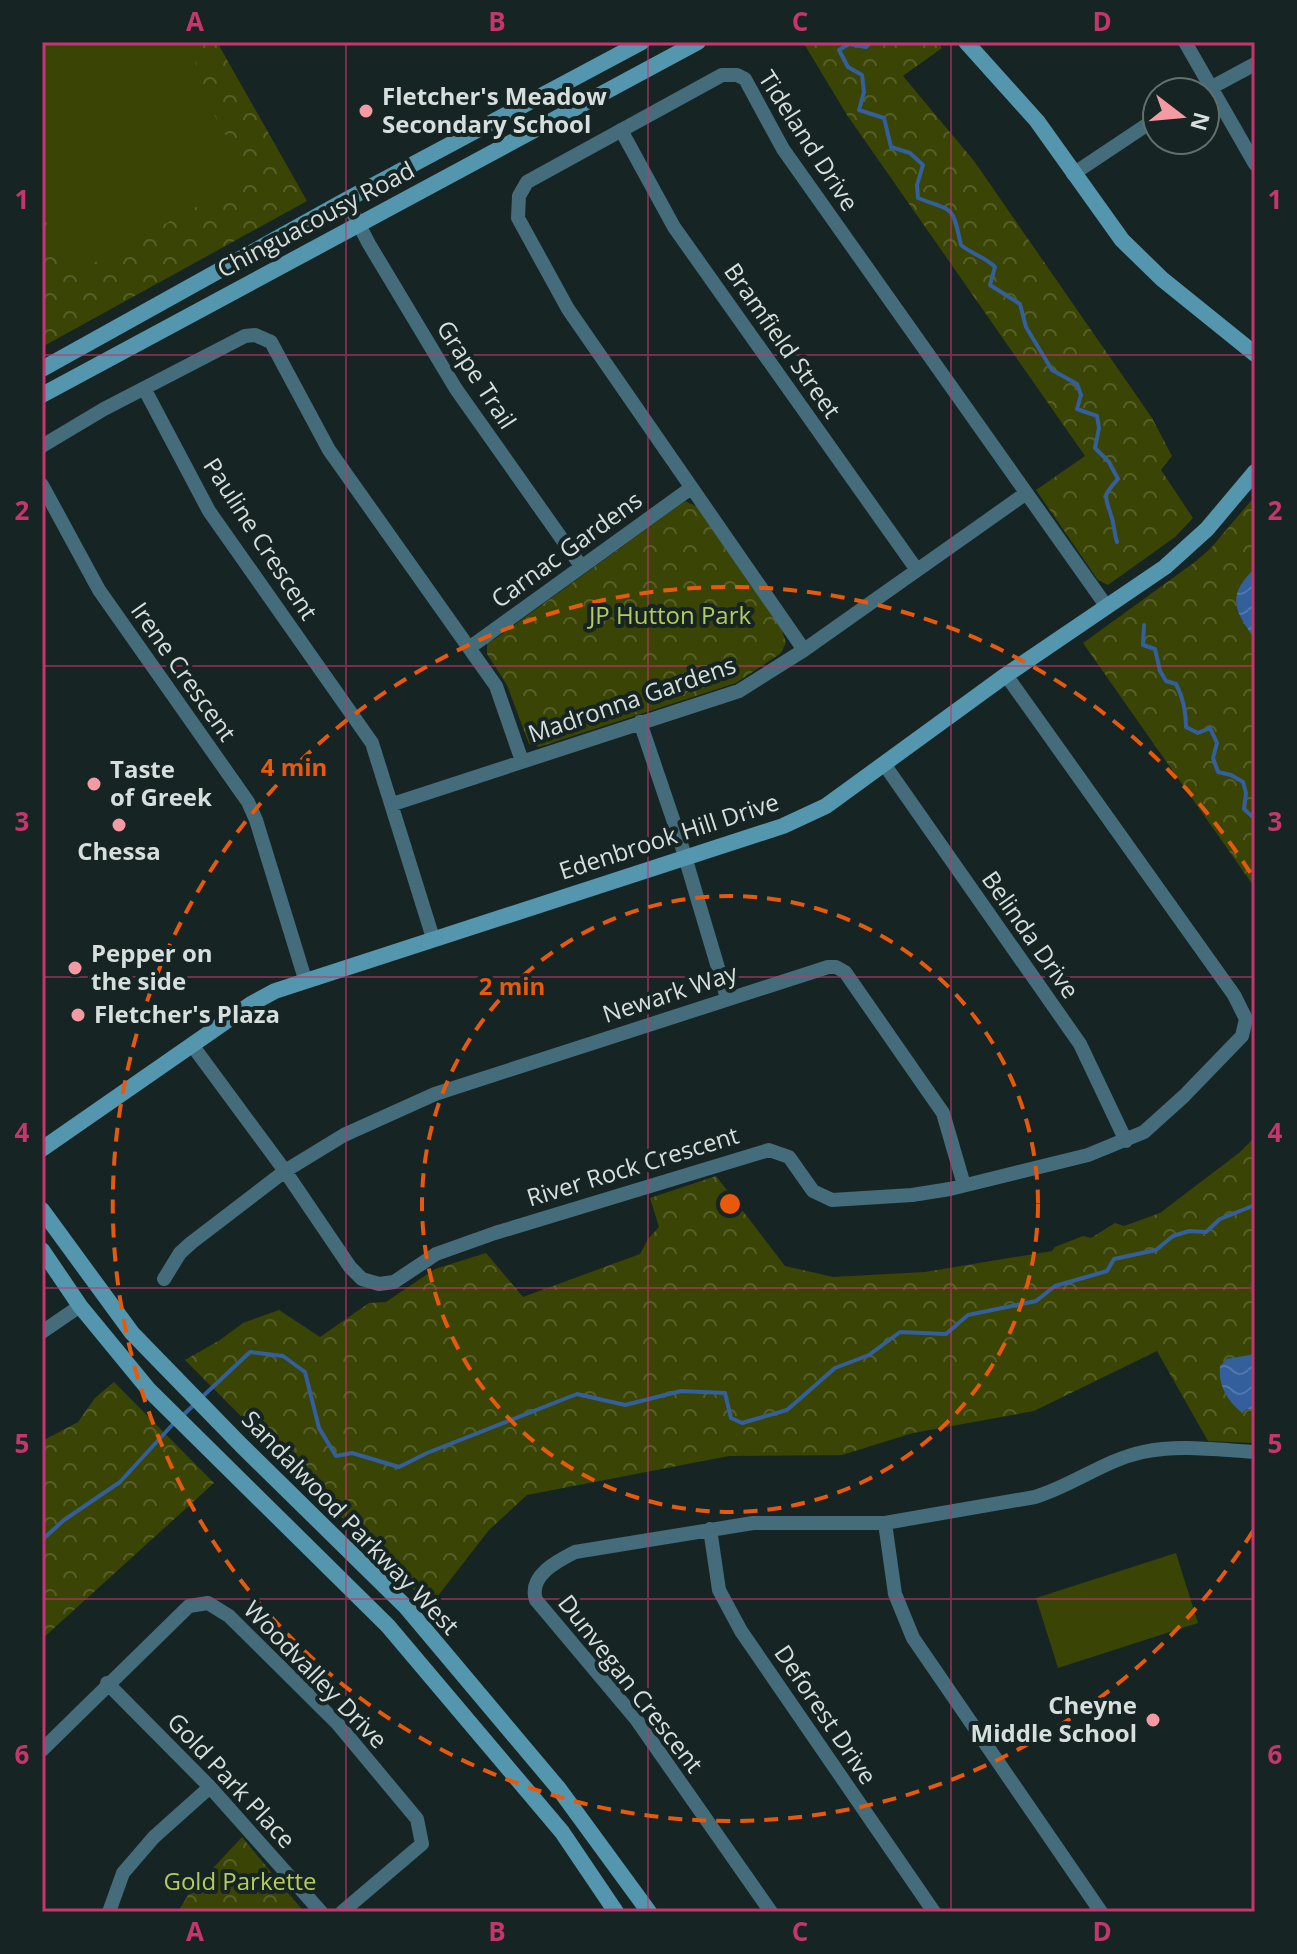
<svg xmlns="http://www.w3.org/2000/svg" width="1297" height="1954" viewBox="0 0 1297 1954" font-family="'Open Sans',sans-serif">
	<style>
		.park { fill: url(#park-crowns) }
		.garden { fill: #3a4404 }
		.water { fill: url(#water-waves) }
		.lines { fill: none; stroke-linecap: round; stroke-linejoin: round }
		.stream { stroke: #345f9d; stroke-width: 4 }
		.street { stroke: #446c7b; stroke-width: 14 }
		.secondary { stroke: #5496ae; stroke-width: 16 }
		.grid { fill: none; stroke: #c5366e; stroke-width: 2; stroke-opacity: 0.55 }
		.ring { fill: none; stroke: #e8590c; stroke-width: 4; stroke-dasharray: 14 10 }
		.poi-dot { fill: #f49aa3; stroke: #162523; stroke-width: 3 }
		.labels { text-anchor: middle; stroke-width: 8; stroke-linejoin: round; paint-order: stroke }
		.poi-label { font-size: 24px; font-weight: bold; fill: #d6dfdd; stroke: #162523; text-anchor: start }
		.street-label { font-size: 24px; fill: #d6dfdd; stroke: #162523 }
		.park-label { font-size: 24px; fill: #b6cb59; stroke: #162523 }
		.centre { fill: #e8590c; stroke: #162523; stroke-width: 4 }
		.ring-label { font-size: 24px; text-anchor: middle; font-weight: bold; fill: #e8590c; stroke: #162523; stroke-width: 8; stroke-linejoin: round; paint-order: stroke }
		.neatline { fill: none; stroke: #c5366e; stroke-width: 3 }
		.grid-label { font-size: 26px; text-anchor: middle; font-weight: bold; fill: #c5366e }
	</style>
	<defs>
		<pattern id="park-crowns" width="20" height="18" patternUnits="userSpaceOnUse" patternTransform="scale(2)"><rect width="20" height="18" fill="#3a4404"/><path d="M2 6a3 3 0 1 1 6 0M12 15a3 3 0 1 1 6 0" fill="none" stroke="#565f28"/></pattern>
		<pattern id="water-waves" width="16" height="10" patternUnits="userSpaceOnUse" patternTransform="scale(2)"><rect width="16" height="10" fill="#345f9d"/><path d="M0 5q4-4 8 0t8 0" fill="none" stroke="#5176aa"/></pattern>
	</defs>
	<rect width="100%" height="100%" fill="#162523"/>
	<path class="park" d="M42,42H217L307,201L42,347Z
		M803,42H938L942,48L903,76L974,161L1152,418L1172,456L1161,470L1193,518L1175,537L1108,585L1098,580L1036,490L1085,456L847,115Z
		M1255,496V888L1083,643L1195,562L1211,548Z
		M685,501L698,507L782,630L786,643L781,653L736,683L539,747L529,744L507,685L487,654V642L495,639Z
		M1255,1137V1443L1208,1441L1157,1351L1034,1411L913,1433L842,1455L729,1456L527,1495L489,1530L430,1606L185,1360L220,1340L243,1323L279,1310L320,1337L369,1303L386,1302L435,1269L486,1253L523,1297L640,1254L648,1239L659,1227L650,1198L716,1176L785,1266L833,1277L925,1272L1052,1251L1055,1247L1083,1236L1091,1238L1115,1223L1124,1226L1160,1213L1239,1153Z
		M114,1382L214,1483L42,1639V1441L78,1422L95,1398Z
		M242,1837L304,1912H178L188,1895Z"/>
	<path class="garden" d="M42,42H188L201,78V91L249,178L75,273L42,215Z
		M1176,1553L1198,1623L1058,1668L1036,1598Z"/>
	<path class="water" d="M1255,568V639C1233,610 1227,595 1255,568Z
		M1255,1354V1409H1247L1242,1413C1227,1400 1218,1386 1220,1366L1227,1359Z"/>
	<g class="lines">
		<path class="stream" d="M871,42L866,47L849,44L839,50L848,67L862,75L864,92L859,110L884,118L891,147L910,153L923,165L917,185L918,198C954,212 952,204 961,245C972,254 985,257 995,267L990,285L1020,304L1026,327L1052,370L1077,384L1081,395L1077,409L1097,416L1099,428L1095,448L1109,462L1118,479C1103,496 1104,494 1111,515C1114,523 1114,533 1117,542
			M1144,625L1143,645L1155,649L1160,671L1166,681L1176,684C1183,697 1186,712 1186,727L1198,733L1210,728L1217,743L1213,758L1218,772L1231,775L1243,782L1246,793L1244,809L1255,819
			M201,1398L250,1352L283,1356L305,1372L319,1428L336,1456L352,1453L399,1467L427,1453L577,1394L625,1405L681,1391L725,1393L731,1418L742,1423L787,1410L835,1368L869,1355L900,1332L946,1334L968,1315L1036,1301L1055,1286L1107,1271L1114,1259L1156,1250L1173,1236L1189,1231L1206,1232L1220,1219L1255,1205
			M181,1417L195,1404
			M42,1540L64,1520L120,1482L174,1423"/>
		<path class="street" d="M1185,42L1255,164
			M1203,92L1255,64
			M621,130L674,227L917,570
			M1073,174L1157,118
			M346,200L369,244L456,389L581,566
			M145,390L209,511L372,743L433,938
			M42,446L104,409L245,336L255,335L271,342L329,450L496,686L522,761
			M42,485L99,590L248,802L256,820L305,979
			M469,648L691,488
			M804,650L568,309L518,218L519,196L527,182L722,75H737L745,79L783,149L1107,607
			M640,722L680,840L727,998
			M884,764L1080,1044L1126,1141
			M393,804L739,691L804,650L1025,494
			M192,1045L285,1171L350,1267L362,1279L379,1284L394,1282L436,1254L495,1233L769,1150L789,1157L813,1191L832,1200L912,1195L950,1189L1088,1155L1144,1132L1184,1096L1242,1036L1246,1019L1234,995L1006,675
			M164,1279L180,1253L191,1243L285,1171L344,1135L435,1094L828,967H836L845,972L943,1113L964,1185
			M42,1332L80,1306
			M885,1523L895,1594L913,1638L1101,1912
			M710,1529L719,1590L741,1631L934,1912
			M107,1683L210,1787L321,1912
			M42,1750L189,1606L208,1603L229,1616L337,1723L417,1819L422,1844L342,1912
			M109,1912L123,1873L154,1837L210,1787
			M771,1912L636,1719L536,1600C528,1576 557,1561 575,1552L753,1523H885L1035,1497C1072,1486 1105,1460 1143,1452C1179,1444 1219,1450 1255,1452"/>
		<path class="secondary" d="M966,42L1037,121L1122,240L1162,279L1255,354
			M42,369L346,200L642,42
			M42,395L698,42
			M42,1149L251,1004L275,991L783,826L826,806L1006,675L1165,567L1207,529L1255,472
			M42,1210L132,1333L241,1445L406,1607L559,1789L649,1912
			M42,1250L80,1306L149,1390L388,1626L562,1832L616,1912"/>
	</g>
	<path class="grid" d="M346,42V1912M648,42V1912M951,42V1912M42,355H1255M42,666H1255M42,977H1255M42,1288H1255M42,1599H1255"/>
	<g class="ring">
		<circle cx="730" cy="1204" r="308"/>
		<path d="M1253 1531A617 617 0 1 1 1253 877"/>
	</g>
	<g class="poi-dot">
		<circle cx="366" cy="111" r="8"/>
		<circle cx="94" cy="784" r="8"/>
		<circle cx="119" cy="825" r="8"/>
		<circle cx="75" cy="968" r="8"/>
		<circle cx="78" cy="1015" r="8"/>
		<circle cx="1153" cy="1720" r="8"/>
	</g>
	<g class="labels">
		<g class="poi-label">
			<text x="382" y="105">Fletcher's Meadow<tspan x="382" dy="28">Secondary School</tspan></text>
			<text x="110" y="778">Taste<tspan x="110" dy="28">of Greek</tspan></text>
			<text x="119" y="860" text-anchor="middle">Chessa</text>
			<text x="91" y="962">Pepper on<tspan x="91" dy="28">the side</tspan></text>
			<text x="94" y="1023">Fletcher's Plaza</text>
			<text x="1137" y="1714" text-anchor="end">Cheyne<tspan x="1137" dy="28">Middle School</tspan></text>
		</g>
		<g class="street-label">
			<text transform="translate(808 141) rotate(57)" y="8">Tideland Drive</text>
			<text transform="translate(316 220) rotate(-28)" y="8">Chinguacousy Road</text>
			<text transform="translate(782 341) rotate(55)" y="8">Bramfield Street</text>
			<text transform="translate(476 375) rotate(57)" y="8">Grape Trail</text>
			<text transform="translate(260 539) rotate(57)" y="8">Pauline Crescent</text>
			<text transform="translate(567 550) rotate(-36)" y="8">Carnac Gardens</text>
			<text transform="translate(183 672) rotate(55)" y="8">Irene Crescent</text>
			<text transform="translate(632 700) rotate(-19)" y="8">Madronna Gardens</text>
			<text transform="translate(669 837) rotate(-18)" y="8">Edenbrook Hill Drive</text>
			<text transform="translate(1030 935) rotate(55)" y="8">Belinda Drive</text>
			<text transform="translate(670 994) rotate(-18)" y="8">Newark Way</text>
			<text transform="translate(633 1167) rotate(-17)" y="8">River Rock Crescent</text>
			<text transform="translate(350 1523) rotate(46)" y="8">Sandalwood Parkway West</text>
			<text transform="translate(315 1675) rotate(46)" y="8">Woodvalley Drive</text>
			<text transform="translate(630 1684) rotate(52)" y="8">Dunvegan Crescent</text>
			<text transform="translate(825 1715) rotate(56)" y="8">Deforest Drive</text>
			<text transform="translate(231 1781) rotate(47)" y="8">Gold Park Place</text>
		</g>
		<g class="park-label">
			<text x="670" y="624">JP Hutton Park</text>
			<text x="240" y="1890">Gold Parkette</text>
		</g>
	</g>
	<circle cx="730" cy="1204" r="12" class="centre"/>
	<g class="ring-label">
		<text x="294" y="776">4 min</text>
		<text x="512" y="995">2 min</text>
	</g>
	<rect width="1297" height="1954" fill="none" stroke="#162523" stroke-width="88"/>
	<g transform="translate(1181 116) rotate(106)"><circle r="38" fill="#162523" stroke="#636f6d" stroke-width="2"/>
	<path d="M0-6L14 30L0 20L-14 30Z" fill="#f49aa3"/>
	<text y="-12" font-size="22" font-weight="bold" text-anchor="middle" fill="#d6dfdd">N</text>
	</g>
	<rect x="44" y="44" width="1209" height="1866" class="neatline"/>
	<g class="grid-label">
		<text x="195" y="31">A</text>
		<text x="497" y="31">B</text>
		<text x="800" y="31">C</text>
		<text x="1102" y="31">D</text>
		<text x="22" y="209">1</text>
		<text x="1275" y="209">1</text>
		<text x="22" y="520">2</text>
		<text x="1275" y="520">2</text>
		<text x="22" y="831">3</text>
		<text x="1275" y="831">3</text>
		<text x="22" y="1142">4</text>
		<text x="1275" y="1142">4</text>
		<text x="22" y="1453">5</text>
		<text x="1275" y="1453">5</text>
		<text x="22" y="1764">6</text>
		<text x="1275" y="1764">6</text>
		<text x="195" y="1941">A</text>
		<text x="497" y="1941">B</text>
		<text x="800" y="1941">C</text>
		<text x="1102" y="1941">D</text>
	</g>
</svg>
